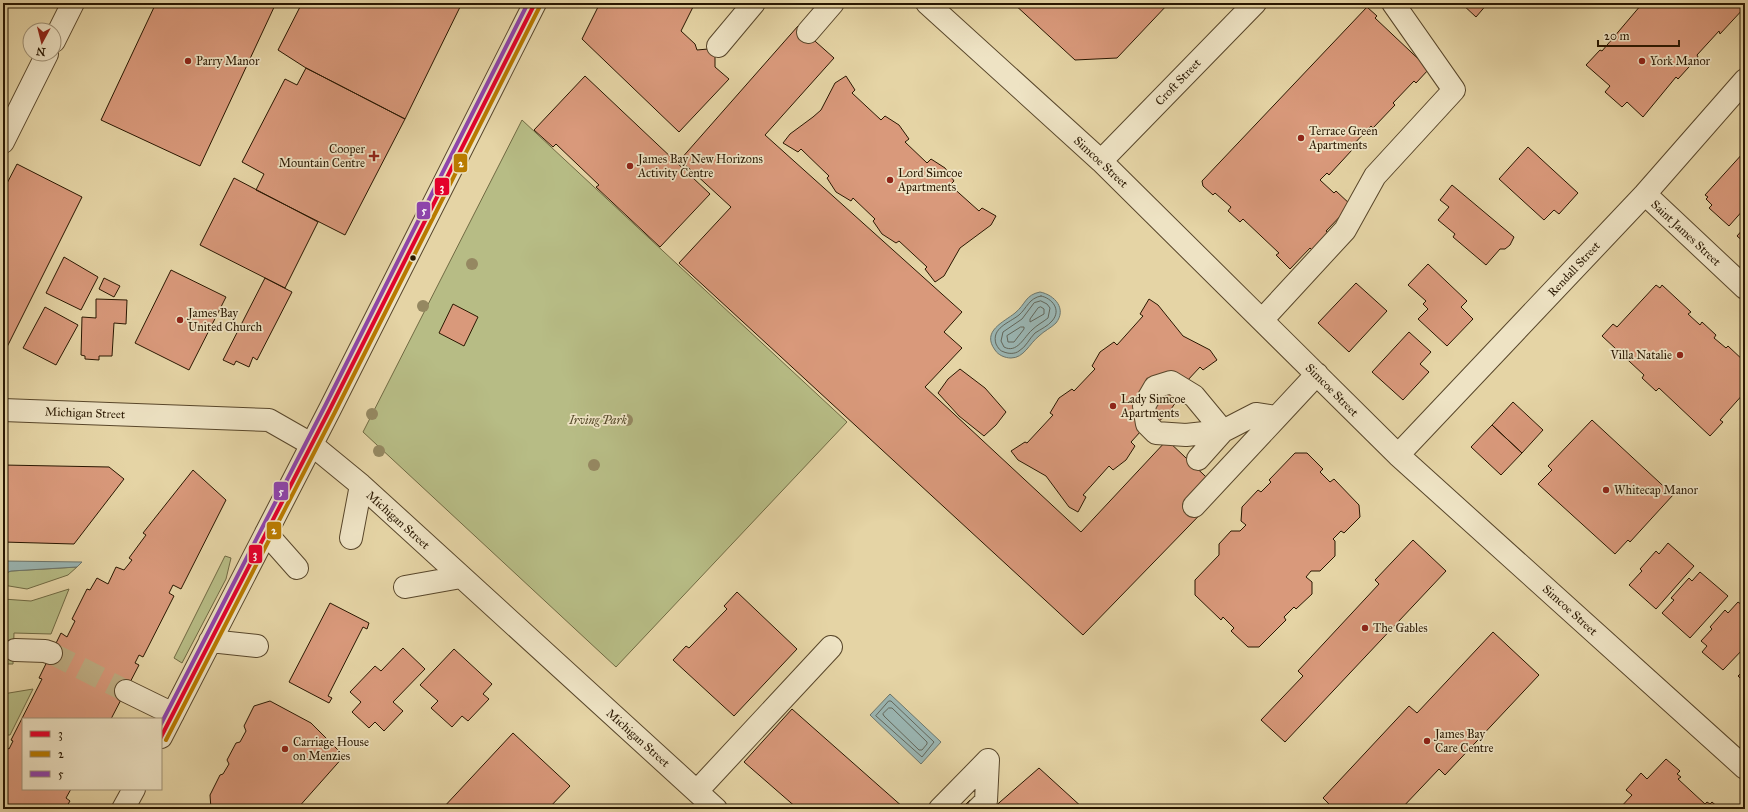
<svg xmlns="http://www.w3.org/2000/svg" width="1748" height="812" viewBox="0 0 1748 812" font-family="'IM FELL Great Primer',serif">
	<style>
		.green { fill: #b7bc85; stroke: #706a43 }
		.water { fill: #9ab5b2; stroke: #6d766b }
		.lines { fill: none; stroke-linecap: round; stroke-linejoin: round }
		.shore { stroke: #62665a; stroke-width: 1 }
		.building { fill: #d9997b; stroke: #291701 }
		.minor-tunnel { stroke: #bfae84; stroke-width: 22; stroke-dasharray: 22 11; stroke-linecap: butt }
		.minor-casing { stroke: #58462a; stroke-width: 24 }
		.minor { stroke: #eee3c4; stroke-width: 22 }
		.bus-1-casing { stroke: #eee3c4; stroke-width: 7 }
		.bus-2-casing { stroke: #eee3c4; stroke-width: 7 }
		.bus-3-casing { stroke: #eee3c4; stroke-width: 7 }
		.bus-1 { stroke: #e4002b; stroke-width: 4 }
		.bus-2 { stroke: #b97b00; stroke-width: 4 }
		.bus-3 { stroke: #8e44ad; stroke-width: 4 }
		.tree { fill: #958861 }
		.poi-dot { fill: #8f2418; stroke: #eee3c4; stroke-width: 1.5 }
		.bus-dot { fill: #291701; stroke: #eee3c4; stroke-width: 1.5 }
		.labels { text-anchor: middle; stroke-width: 3.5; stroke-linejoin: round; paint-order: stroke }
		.poi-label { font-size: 12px; fill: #291701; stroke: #eee3c4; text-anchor: start }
		.street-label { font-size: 12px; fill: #291701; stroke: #eee3c4 }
		.park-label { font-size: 12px; font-style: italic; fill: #544929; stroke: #eee3c4 }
		.line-badge { stroke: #eee3c4; stroke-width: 1.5 }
		.badge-label { font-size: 11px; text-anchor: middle; font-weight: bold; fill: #fff }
	</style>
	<rect width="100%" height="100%" fill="#e5d4a5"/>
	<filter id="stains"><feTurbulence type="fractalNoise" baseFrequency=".005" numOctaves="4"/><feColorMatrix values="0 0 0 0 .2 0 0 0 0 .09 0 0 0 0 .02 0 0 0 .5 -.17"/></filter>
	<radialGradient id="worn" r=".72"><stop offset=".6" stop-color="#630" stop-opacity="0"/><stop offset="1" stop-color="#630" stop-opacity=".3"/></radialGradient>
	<path class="green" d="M522,120L847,422L616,667L363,432Z
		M225,556L231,558L226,579L182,663L174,658Z
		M77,567L68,575L27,589L3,585V574L11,571Z
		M69,589L51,634L14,633L13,664H3V599L31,601Z
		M33,689L10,735H3V694Z"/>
	<path class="water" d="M1040,292C1055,295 1067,309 1056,323C1051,328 1044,331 1039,336C1029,344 1024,358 1011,358C1005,358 998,355 995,350C981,331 1004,322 1015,313C1026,304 1025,295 1040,292Z
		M3,561L82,562L77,567L11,571L3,574Z
		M890,694L941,742L921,764L870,715Z"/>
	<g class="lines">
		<path class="shore" d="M1041,296C1052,298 1062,310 1052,321C1048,326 1041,329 1035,333C1029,339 1026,347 1019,351C1015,354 1009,354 1004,352C1000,351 998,348 996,344C991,328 1009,323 1019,315C1027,308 1029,298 1041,296Z
			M1041,301L1047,304L1050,308L1048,318C1043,322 1037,325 1032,330C1024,337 1017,354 1004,347L1001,341L1003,332L1022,319L1034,303Z
			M1041,307L1044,309V314L1030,322V319L1038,308Z
			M1021,327H1024V329L1014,342H1008L1007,336Z
			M889,701H891L934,742L922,757L876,716Z
			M889,708H892L927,742V744L922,750H919L884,716L883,714Z"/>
	</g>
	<path class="building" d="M156,3H276L200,166L101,120Z
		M302,3H462L405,119L306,68L278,50Z
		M600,3H695L681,31L695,44L697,50L708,49L715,56V67L729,79L679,132L582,39Z
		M1013,3H1169L1117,58L1075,60Z
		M1461,3H1488L1476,17Z
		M1646,3H1745V7L1720,34L1719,31L1697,55L1698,57L1678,79L1676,77L1643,117L1627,102L1622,107L1605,92L1610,86L1586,65L1600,50L1602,51L1641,5L1643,6Z
		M1367,7L1377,16L1375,18L1429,69L1416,83L1414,81L1393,103L1395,105L1373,128L1371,126L1350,148L1352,150L1329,175L1327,173L1320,180L1334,193L1336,191L1351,205L1326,231L1332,236L1315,253L1310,248L1290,269L1276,255L1279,253L1243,219L1240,222L1228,211L1231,207L1215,193L1213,195L1203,186L1202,181Z
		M798,26L834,58L765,135L962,312L944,332L962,348L925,387L1081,532L1167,440L1222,492L1083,635L679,263L731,207L680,160Z
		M306,68L405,119L345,235L256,190L264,174L242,162L285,79L297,85Z
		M585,76L710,194L660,247L596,187L599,185L556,144L553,147L534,130Z
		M846,76L855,90L852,93L881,120L885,116L899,125L909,139L905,142L927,163L931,159L945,168L954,181L950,185L979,211L982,208L996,216L991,225L960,248L944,276L935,282L925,269L927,267L899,241L896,243L882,234L873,221L875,219L853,198L851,201L836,192L827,178L829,176L801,149L798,152L783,143L790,134L813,117L821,110L835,83Z
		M1528,147L1578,193L1559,214L1554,210L1544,220L1499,179Z
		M1744,152L1745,208L1729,226L1709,208L1712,205L1706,199L1708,197L1705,195Z
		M17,164L82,197L3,355V191Z
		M234,178L318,222L285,288L200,245Z
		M1452,185L1514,237L1510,245L1505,249H1500L1486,265L1453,237L1455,234L1438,220L1449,207L1440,200Z
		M1745,227V243L1737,236Z
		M64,257L98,277L81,310L46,293Z
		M1428,264L1467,301L1461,307L1473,319L1447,346L1418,319L1428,309L1423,304L1426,301L1408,285Z
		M171,270L226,297L189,370L135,343Z
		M104,278L120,286L114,297L99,289Z
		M265,278L292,292L257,360L253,357L249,367L236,361L234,365L223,360Z
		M1356,283L1387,311L1349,352L1318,323Z
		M1656,285L1660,288L1662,285L1691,312L1688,314L1700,325L1702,322L1716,335L1714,338L1726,348L1728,346L1745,362V392L1720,420L1723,422L1710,436L1659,388L1656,391L1642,378L1644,375L1602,336L1613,324L1617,327Z
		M96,299L127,300L126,324L114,323L112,356H99V360L85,359V356L81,355L82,317L96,318Z
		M1149,299L1158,305L1183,336L1210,350L1217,360L1203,370L1200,367L1173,396L1177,400L1168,414L1155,424L1151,420L1131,442L1135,446L1126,460L1113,470L1109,466L1083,495L1086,497L1078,512L1069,507L1046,476L1018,460L1011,451L1025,442L1027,443L1053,415L1050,413L1059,398L1072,389L1074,391L1095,369L1092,366L1100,352L1114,342L1117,345L1143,316L1140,314Z
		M453,304L478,317L464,346L439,333Z
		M45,307L78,325L56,365L23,348Z
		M1409,332L1431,352L1420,364L1429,372L1403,400L1372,372Z
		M960,369L985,388L1006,412L996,425L984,436L959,416L938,393L948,379Z
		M1513,402L1543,430L1522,453L1492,425Z
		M1592,420L1673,495L1630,542L1628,540L1615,554L1538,484L1552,470L1548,466Z
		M1492,425L1522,453L1501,475L1471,447Z
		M1295,453H1307L1323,469L1320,472L1330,482L1334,479L1359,505L1360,517L1344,533L1341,531L1333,539L1335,541V556L1320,571H1311L1306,577L1312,582V594L1296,609L1294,607L1284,617L1286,620L1259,647H1248L1231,631L1234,628L1223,617L1221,620L1195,595V580L1219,555V544L1231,531H1240L1246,525L1241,521L1242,507L1258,490L1261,492L1271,482L1269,480Z
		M3,465L109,467L124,479L74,544L3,542Z
		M193,470L226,500L181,589L173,585L169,593L174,596L143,657L139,655L135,663L139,665L111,719H23V789H71L66,798L70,801L65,809H3V751L6,747L9,749L13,741L11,740L42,679L39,678L61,633L67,637L75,621L72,619L87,589L90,590L97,578L108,584L116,567L124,570L132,560L129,558L146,535L143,533Z
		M1413,540L1446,571L1285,742L1261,720L1303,676L1298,671L1379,584L1375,580Z
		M1668,543L1694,566L1656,609L1629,585L1642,571L1640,569L1656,551L1659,554Z
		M1700,572L1728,596L1690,638L1662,613L1674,600L1671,598L1689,578L1692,581Z
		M737,592L797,649L734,716L673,660L686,646L689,648L727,609L724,606Z
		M1738,602L1745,607V647L1723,670L1702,652L1707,646L1701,641L1712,629L1710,627L1725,610L1728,613Z
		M330,603L369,623L367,629L363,627L328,696L332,698L329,703L289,682Z
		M1493,632L1539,675L1445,775L1439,769L1401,809H1334L1323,798L1409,706L1417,713Z
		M403,648L425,669L393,702L403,711L384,731L375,722L369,728L352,712L361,702L350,692L375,666L381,671Z
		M454,649L492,684L483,694L489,699L468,721L462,716L452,727L431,708L438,701L420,685Z
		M1745,669V683L1738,676Z
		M270,701L311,723L344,756L297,809H211L210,795L220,775L223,774L229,764L227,760L236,743L240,742L246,731L244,726L254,706Z
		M792,709L904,808L903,809H798L744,762Z
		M513,733L570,786L548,809H442Z
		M1666,759L1680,771L1677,774L1681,777L1678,779L1705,804L1707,802L1710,804L1712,802L1720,809H1619L1632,795L1626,790L1641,773L1647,779Z
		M1039,768L1084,809H992Z
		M970,800L982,809H961Z"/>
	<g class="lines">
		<path class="minor-tunnel" d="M51,653L126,691"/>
		<defs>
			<path id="minor" d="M927,3L1101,161L1398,455L1745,768
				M808,32L833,3
				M54,41L73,3
				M718,46L754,3
				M3,142L47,54
				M1101,161L1255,3
				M1645,194L1745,288
				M1262,320L1345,230L1375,176L1454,90L1393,3
				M1171,382L1194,396L1223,431L1186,435L1156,433L1147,424L1144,406L1155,387Z
				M3,410L269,420L311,444L361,485L716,809
				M1398,455L1645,194L1745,80
				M1198,459L1223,431L1256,414L1277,417L1317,374
				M1194,506L1277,417
				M266,533L297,568
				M351,538L361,485
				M405,587L461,577
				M210,641L257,646
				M15,650L45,651L51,653
				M126,691L173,714
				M161,737L330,409L535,3
				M697,791L831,647
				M123,809L134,789
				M940,809L988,760
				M978,809L986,801L988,760"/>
		</defs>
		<use href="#minor" class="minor-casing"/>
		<use href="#minor" class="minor"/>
		<defs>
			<path id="bus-1" d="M161,737L330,409L535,3"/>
			<path id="bus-2" d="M166,740L335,412L540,6"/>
			<path id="bus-3" d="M161,724L325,406L528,3"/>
		</defs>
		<use href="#bus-1" class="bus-1-casing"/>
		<use href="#bus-2" class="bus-2-casing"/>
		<use href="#bus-3" class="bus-3-casing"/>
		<use href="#bus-1" class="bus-1"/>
		<use href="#bus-2" class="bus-2"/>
		<use href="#bus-3" class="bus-3"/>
	</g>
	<g class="tree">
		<circle cx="472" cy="264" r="6"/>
		<circle cx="423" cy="306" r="6"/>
		<circle cx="372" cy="414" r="6"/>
		<circle cx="627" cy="420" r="6"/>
		<circle cx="379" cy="451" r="6"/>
		<circle cx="594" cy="465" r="6"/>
	</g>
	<g class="poi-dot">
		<circle cx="188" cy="61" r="4"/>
		<circle cx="1642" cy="61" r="4"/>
		<circle cx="1301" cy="138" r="4"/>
		<path d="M372 150h4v4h4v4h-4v4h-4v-4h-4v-4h4z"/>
		<circle cx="630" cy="166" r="4"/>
		<circle cx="890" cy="180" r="4"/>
		<circle cx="180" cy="320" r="4"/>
		<circle cx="1680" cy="355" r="4"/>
		<circle cx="1113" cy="406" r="4"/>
		<circle cx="1606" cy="490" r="4"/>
		<circle cx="1365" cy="628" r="4"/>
		<circle cx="1427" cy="741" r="4"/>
		<circle cx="285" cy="749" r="4"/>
	</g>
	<circle class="bus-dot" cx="413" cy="258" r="3.5"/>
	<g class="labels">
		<g class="poi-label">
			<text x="196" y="65">Parry Manor</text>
			<text x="1650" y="65">York Manor</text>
			<text x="1309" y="135">Terrace Green<tspan x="1309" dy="14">Apartments</tspan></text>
			<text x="365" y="153" text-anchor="end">Cooper<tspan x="365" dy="14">Mountain Centre</tspan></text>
			<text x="638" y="163">James Bay New Horizons<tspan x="638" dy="14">Activity Centre</tspan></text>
			<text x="898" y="177">Lord Simcoe<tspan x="898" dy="14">Apartments</tspan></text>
			<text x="188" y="317">James Bay<tspan x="188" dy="14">United Church</tspan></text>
			<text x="1672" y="359" text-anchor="end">Villa Natalie</text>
			<text x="1121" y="403">Lady Simcoe<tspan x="1121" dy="14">Apartments</tspan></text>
			<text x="1614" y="494">Whitecap Manor</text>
			<text x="1373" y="632">The Gables</text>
			<text x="1435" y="738">James Bay<tspan x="1435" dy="14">Care Centre</tspan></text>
			<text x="293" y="746">Carriage House<tspan x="293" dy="14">on Menzies</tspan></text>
		</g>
		<g class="street-label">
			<text transform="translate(1178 82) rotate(-46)" y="4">Croft Street</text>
			<text transform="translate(1101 162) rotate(43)" y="4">Simcoe Street</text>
			<text transform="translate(1686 233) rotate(43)" y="4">Saint James Street</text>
			<text transform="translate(1574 269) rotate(-47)" y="4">Rendall Street</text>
			<text transform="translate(1332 390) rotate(45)" y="4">Simcoe Street</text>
			<text transform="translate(85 413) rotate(2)" y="4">Michigan Street</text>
			<text transform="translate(398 520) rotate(42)" y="4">Michigan Street</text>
			<text transform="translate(1570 610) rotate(42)" y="4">Simcoe Street</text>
			<text transform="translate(638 738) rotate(42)" y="4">Michigan Street</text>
		</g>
		<g class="park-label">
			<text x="598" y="424">Irving Park</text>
		</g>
	</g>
	<g class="line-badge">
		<rect x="453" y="153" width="15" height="20" rx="4" fill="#b97b00"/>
		<rect x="434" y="177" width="16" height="19" rx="4" fill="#e4002b"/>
		<rect x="416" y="201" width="15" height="19" rx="4" fill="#8e44ad"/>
		<rect x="273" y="481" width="16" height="20" rx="4" fill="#8e44ad"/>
		<rect x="266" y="521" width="16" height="19" rx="4" fill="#b97b00"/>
		<rect x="248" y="544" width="15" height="20" rx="4" fill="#e4002b"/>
	</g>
	<g class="badge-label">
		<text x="461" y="167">2</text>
		<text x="442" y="191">3</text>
		<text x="424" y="214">5</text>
		<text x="281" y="495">5</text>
		<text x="274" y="534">2</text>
		<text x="255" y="558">3</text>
	</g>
	<rect width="1748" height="812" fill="none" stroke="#e5d4a5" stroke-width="16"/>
	<rect x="4" y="4" width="1740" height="804" fill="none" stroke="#291701" stroke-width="2"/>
	<rect x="8" y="8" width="1732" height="796" fill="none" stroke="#291701"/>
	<rect x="22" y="718" width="140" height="72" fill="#eee3c4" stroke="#9f9176"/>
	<rect x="30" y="731" width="20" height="6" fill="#e4002b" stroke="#9f9176"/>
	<text x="58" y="738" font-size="12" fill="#291701">3</text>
	<rect x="30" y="751" width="20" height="6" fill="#b97b00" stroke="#9f9176"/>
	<text x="58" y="758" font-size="12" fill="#291701">2</text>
	<rect x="30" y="771" width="20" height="6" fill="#8e44ad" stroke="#9f9176"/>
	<text x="58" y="778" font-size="12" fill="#291701">5</text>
	<g transform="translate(42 42) rotate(187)"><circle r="19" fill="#eee3c4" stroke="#9f9176"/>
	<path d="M0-3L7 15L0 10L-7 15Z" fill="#8f2418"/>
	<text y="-6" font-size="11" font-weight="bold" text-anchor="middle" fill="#291701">N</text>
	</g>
	<path d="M1598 40v6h81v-6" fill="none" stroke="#291701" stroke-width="2"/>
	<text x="1604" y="40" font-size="12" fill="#291701" stroke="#eee3c4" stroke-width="3" paint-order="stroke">20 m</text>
	<rect width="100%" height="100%" filter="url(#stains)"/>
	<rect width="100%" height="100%" fill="url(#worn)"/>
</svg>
